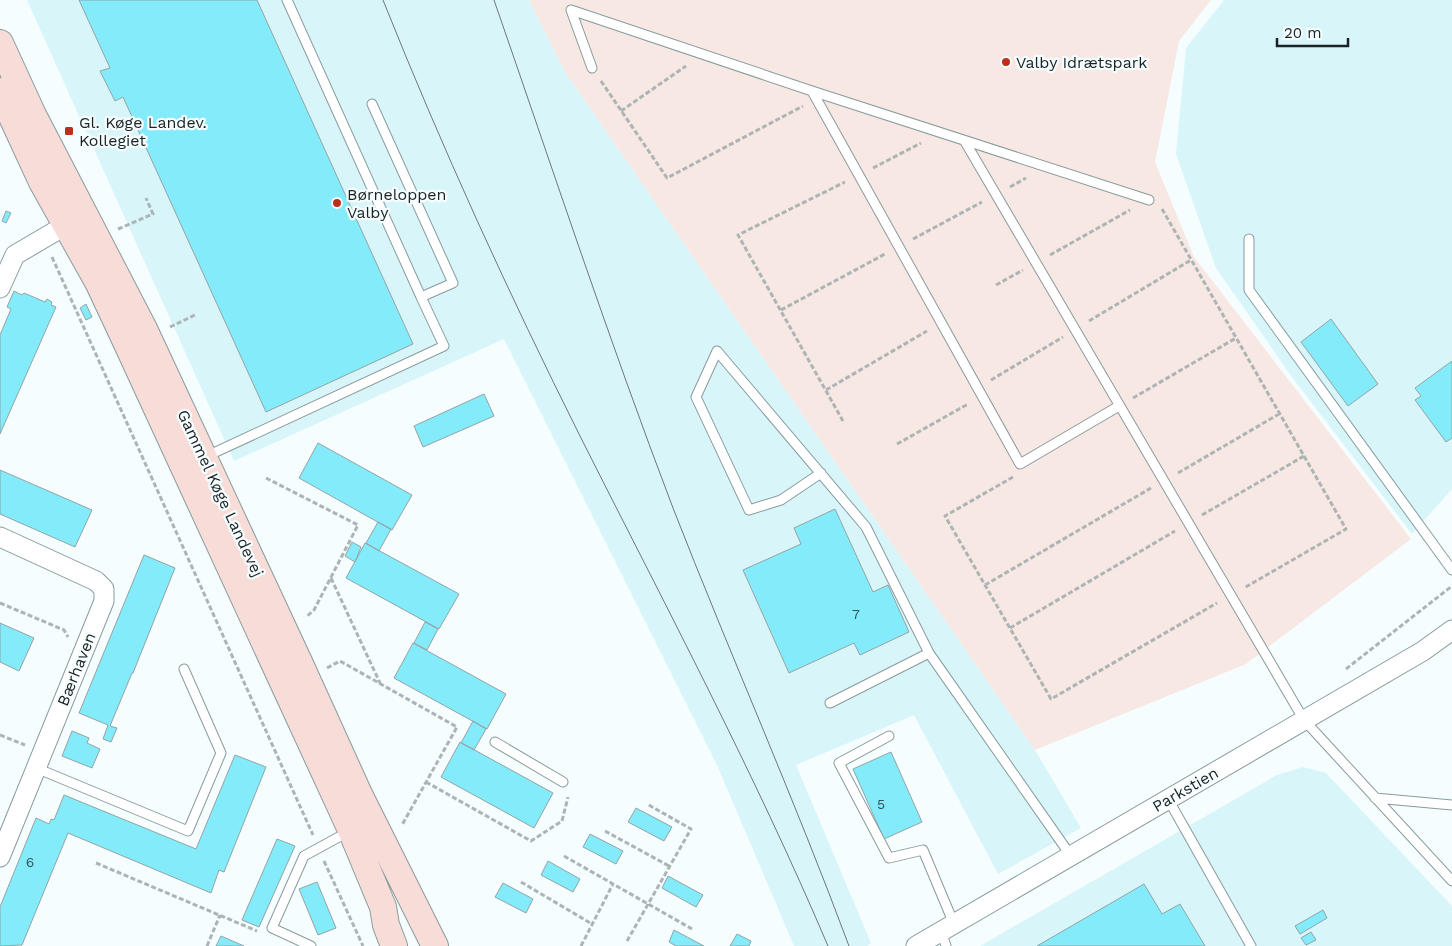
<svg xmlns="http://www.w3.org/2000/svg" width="1452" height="946" viewBox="0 0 1452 946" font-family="'Work Sans',sans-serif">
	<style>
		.built { fill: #d8f6fa }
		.green { fill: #f8e8e4 }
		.building { fill: #84ebfa; stroke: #92a4a7 }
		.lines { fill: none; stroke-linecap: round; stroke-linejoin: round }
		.lane-casing { stroke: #899b9d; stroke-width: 11 }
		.street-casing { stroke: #899b9d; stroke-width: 21 }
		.secondary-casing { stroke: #899b9d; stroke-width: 28 }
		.path { stroke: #adb4b5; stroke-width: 3; stroke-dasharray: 5 2.5; stroke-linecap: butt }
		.lane { stroke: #fff; stroke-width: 9 }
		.street { stroke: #fff; stroke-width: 19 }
		.secondary { stroke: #f7dcd8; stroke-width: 26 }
		.tram { stroke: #6f7677; stroke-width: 1 }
		.poi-dot { fill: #bc301b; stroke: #f5fdfe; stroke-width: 2 }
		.labels { text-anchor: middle; stroke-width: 4.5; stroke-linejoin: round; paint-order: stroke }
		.number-label { font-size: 14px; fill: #355459 }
		.poi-label { font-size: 16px; fill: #1b2223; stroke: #f5fdfe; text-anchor: start }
		.street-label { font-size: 16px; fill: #1b2223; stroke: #f5fdfe }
	</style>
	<rect width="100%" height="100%" fill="#f5fdfe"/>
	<path class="built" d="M27,0H529L565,72L1035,750L1081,828L998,874L914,715L796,765L871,943L867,946H794L717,765L504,339L234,461Z
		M1224,0H1452V489L1412,534L1292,377L1216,268L1176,154L1186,48Z
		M1303,767L1326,773L1452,906V946H980L1277,775Z"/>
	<path class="green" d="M529,0H1211L1179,41L1155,162L1194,257L1411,539L1246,664L1035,750L565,72Z"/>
	<path class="building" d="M79,0H257L413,344L266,412L123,97L115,101L100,71L110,68Z
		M6,211L11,213L6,223L2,221Z
		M14,291L22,295L24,293L45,302L47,299L52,302L51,305L56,307L0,434V335L11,309L7,307Z
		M86,304L92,317L86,320L80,308Z
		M1331,319L1378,384L1348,406L1301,342Z
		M1452,361V438L1446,442L1415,400L1421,396L1415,388Z
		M484,394L494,416L423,447L414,426Z
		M318,443L412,495L392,530L299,478Z
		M0,470L92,510L75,547L0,514Z
		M835,509L873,592L888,585L909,632L860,655L854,643L789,673L743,570L801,544L794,528Z
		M378,522L391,529L379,551L366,543Z
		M352,542L361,547L355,562L345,556Z
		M365,543L459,594L439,629L346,578Z
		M144,555L175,568L133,673H132L110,726L117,728L111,742L103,739L108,725L79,713Z
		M425,622L438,629L427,650L414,643Z
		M0,623L34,638L19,671L0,662Z
		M413,643L506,694L487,729L394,678Z
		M473,721L486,729L474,750L461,743Z
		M72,731L89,738L87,743L100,749L92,768L62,756Z
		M460,742L553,793L534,828L441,777Z
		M891,752L922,822L884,839L853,769Z
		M235,755L266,767L224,872L219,870L211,893L68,833L22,945L0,946V907L36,818L49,824L51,819L54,820L64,795L196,849Z
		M636,808L672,827L664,841L628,822Z
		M590,834L623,851L616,864L583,847Z
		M277,839L295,846L259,927L242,920Z
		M548,861L580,879L573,892L541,875Z
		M668,876L703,895L696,907L662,888Z
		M317,882L336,928L318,935L299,889Z
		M503,883L533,899L526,913L495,897Z
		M1144,884L1162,914L1180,904L1205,946H1037Z
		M1323,910L1327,918L1300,934L1295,926Z
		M674,930L704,946H676L669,942Z
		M1311,932L1316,940L1306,945L1301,938Z
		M737,934L751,941L749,946H730Z
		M221,936L244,946H216Z"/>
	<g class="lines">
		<defs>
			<path id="lane" d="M287,0L421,297L453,283L372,104
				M592,68L571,10L812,91L1149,200
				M812,91L1020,464L1119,406
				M964,140L1304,720L1452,881
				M1249,239V290L1452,570
				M205,457L444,346L421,297
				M821,473L781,500L749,510L696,397L717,351L866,527L929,653L1071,856
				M830,703L929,653
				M889,736L839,763L889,858L923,850L954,924
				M495,742L563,782
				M36,768L188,831L221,753L184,669
				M1375,798L1452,805
				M1168,799L1251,946
				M941,931L946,946
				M311,946L272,928L304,856L348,832"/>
			<path id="street" d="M0,288L15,255L66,225
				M0,537L96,581L104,589V601L0,857
				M916,946L1423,651L1452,630"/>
			<path id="secondary" d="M0,43L33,115L144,329L300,664L359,794L435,946
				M0,91L42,182L99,284L128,346L351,830L383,907L386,925L394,946"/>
		</defs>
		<use href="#lane" class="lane-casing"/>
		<use href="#street" class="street-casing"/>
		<use href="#secondary" class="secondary-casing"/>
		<path class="path" d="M601,81L667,178L803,106
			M621,111L686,66
			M873,168L921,143
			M1010,187L1026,178
			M1162,209L1346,529L1244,588
			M118,229L153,214L146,198
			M913,239L982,202
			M1050,255L1130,210
			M52,257L313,835
			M996,285L1023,270
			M781,310L885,254
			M1089,321L1191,260
			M170,327L197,314
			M991,380L1063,337
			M826,390L927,331
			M1133,398L1236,338
			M843,421L738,235L845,182
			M897,444L968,404
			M1178,473L1279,414
			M1013,477L945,516L1051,699L1217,603
			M266,478L358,525L314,610L306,617
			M1202,515L1304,456
			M331,578L380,683
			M985,585L1151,488
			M0,603L64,630L68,637
			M1010,628L1175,531
			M327,668L340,661L457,727L402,825
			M1346,669L1452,586
			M0,735L25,745
			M426,782L531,841L562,821L568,797
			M605,831L669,866
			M564,856L692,929
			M324,861L363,946
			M96,863L257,931
			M521,882L592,924
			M627,941L691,829L647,804
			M207,946L220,915
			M581,946L613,884"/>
		<use href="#lane" class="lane"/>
		<use href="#street" class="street"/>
		<use href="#secondary" class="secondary"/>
		<path class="tram" d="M383,0C442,148 509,294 580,436C665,605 754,772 828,946
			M494,0C553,170 609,340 673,508C730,654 794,798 849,946"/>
	</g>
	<g class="poi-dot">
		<circle cx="1006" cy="62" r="5"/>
		<rect x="64" y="126" width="10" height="10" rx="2.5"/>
		<circle cx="337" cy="203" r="5"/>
	</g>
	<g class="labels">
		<g class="number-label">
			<text x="856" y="619">7</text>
			<text x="881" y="809">5</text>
			<text x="30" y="867">6</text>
		</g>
		<g class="poi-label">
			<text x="1016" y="68">Valby Idrætspark</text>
			<text x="79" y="128">Gl. Køge Landev.<tspan x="79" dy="18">Kollegiet</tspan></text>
			<text x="347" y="200">Børneloppen<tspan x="347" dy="18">Valby</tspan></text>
		</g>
		<g class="street-label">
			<text transform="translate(221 493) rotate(65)" y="6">Gammel Køge Landevej</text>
			<text transform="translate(76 669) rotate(-68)" y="6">Bærhaven</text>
			<text transform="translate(1185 789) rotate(-30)" y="6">Parkstien</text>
		</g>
	</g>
	<path d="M1277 38v8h71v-8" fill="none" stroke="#1b2223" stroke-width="2.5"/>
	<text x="1284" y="38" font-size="15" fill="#1b2223" stroke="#f5fdfe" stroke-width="4" paint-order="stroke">20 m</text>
</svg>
